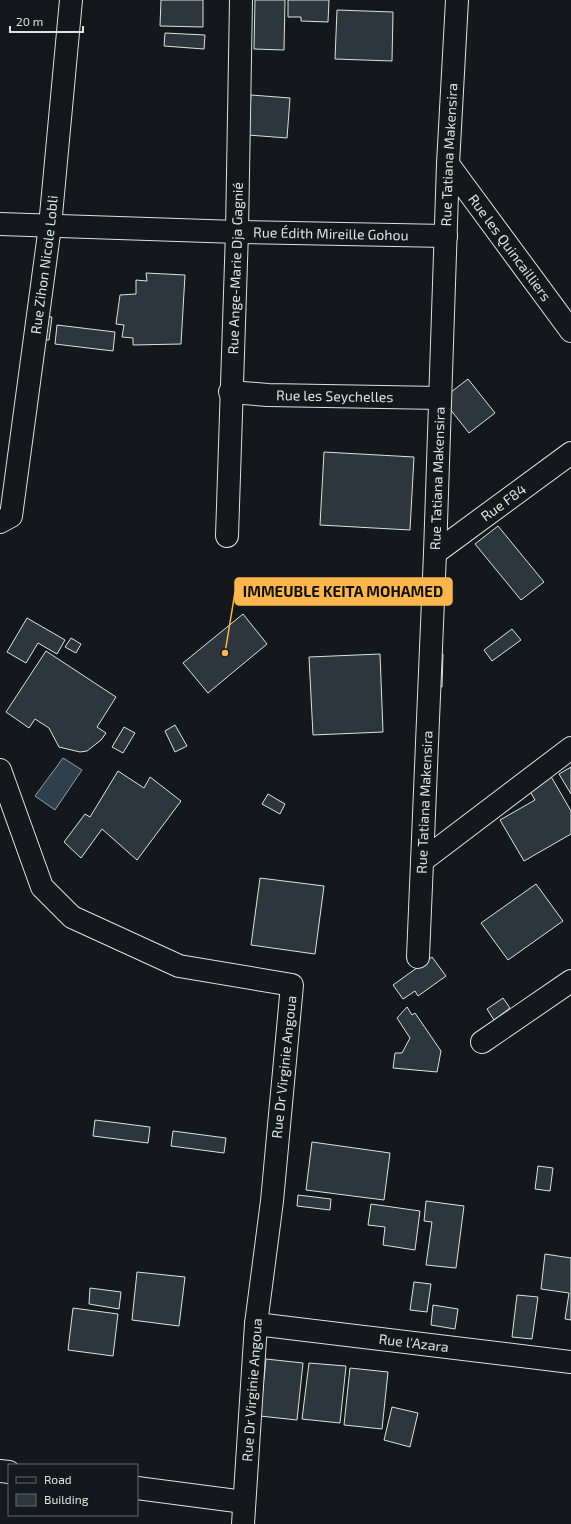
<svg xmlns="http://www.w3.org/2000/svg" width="571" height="1524" viewBox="0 0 571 1524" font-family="'Exo 2',sans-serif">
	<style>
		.water { fill: #2f3f4d; stroke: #939e99 }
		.building { fill: #2c363c; stroke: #d8e6dc }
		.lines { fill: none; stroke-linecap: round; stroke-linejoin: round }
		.street-casing { stroke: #d8e6dc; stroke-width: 24 }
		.street { stroke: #14181c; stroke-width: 22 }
		.labels { text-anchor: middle; stroke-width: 3; stroke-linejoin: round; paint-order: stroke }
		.street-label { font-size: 14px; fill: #d8e6dc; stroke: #14181c }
		.leader { fill: none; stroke: #ffb74d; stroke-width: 1.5 }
		.callout-dot { fill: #ffb74d; stroke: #14181c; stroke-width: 1.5 }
		.callout { fill: #ffb74d; stroke: #ffb74d; stroke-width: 1.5 }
		.callout-label { font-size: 15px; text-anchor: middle; font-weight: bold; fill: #111 }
	</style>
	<rect width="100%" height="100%" fill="#14181c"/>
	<path class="water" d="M63,758L82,770L55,810L35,796Z"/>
	<path class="building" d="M161,0H203V27L160,26Z
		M255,0H285L284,50L254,49Z
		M288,0H329L328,22L301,21V17H288Z
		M337,10L393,12L392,61L335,59Z
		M165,33L205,35L204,49L164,46Z
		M251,95L290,98L287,138L248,135Z
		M146,273L185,275L181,344L133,345V338L122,337L124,325L116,324L120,295L136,294V280L147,281Z
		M41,316L52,317L49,340L38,339Z
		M57,325L115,332L113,351L55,344Z
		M468,379L495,413L469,433L442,399Z
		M324,452L414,457L410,530L320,525Z
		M498,526L544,582L521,600L475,544Z
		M243,614L267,644L208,693L183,663Z
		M27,618L65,640L57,654L38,643L26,663L7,652Z
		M512,629L521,640L492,661L484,650Z
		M71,638L81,644L76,653L65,647Z
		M46,651L116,697L97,727L106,733L101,740L87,751L80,752L59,747L49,728L35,719L29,728L6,712Z
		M380,654L383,732L313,735L309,657Z
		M435,654H443L442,687L434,686Z
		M175,725L187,746L175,752L165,731Z
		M124,727L135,733L123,753L112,747Z
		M571,767V794L559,774Z
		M118,771L144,788L150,777L181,801L137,860L102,829L81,858L64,842L85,814L90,817Z
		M549,773L571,811V834L524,861L500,820L535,800L527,786Z
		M268,794L285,804L280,814L262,804Z
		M260,878L324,886L315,954L251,945Z
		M536,884L563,921L508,960L481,923Z
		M432,957L446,976L418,996L415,991L403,999L393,985Z
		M503,998L510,1008L494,1020L487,1009Z
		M407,1007L412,1015L415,1013L441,1051L437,1072L393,1068L395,1053H402L410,1038L397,1018Z
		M95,1120L150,1127L148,1143L93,1136Z
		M173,1131L226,1138L224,1153L171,1146Z
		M312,1142L390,1153L384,1200L306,1190Z
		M538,1166L553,1168L550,1191L535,1189Z
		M298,1195L331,1199L330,1210L297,1206Z
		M426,1201L464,1206L456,1268L426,1265L432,1222L424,1221Z
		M371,1204L420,1211L415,1250L383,1245L385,1227L368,1225Z
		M545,1254L571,1258V1320L565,1319L569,1293L541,1289Z
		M137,1272L185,1277L179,1326L132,1320Z
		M414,1282L431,1284L427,1312L410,1310Z
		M90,1288L121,1292L119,1309L89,1304Z
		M517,1295L538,1297L532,1339L512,1337Z
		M433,1305L458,1309L455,1329L431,1325Z
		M73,1308L118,1314L113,1356L68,1350Z
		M266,1359L303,1363L297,1420L260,1416Z
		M309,1363L346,1366L340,1423L302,1419Z
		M350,1368L388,1372L382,1429L344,1425Z
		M392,1407L418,1413L410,1447L384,1440Z"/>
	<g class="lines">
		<defs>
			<g id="street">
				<path id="s1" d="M448,164L571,331"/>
				<path id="s2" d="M0,224L237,232L446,236"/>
				<path id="s3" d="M230,392L268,395L440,398"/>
				<path id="s4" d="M0,522L11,516L50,226L71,0"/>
				<path id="s5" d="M227,536L237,232L241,0"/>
				<path id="s6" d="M435,553L571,453"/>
				<path d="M0,770L42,887L72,917L179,966L292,985L272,1201L256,1324L243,1524"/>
				<path d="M422,861L571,748"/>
				<path id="s7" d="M418,957L435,553L448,164L457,0"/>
				<path d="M482,1042L571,981"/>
				<path id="s8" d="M256,1324L571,1362"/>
				<path d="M0,1471L9,1472"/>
				<path d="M137,1488L244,1502"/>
			</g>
		</defs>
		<use href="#street" class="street-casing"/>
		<use href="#street" class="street"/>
	</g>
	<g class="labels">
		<g class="street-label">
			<text dy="5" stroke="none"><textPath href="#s7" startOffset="803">Rue Tatiana Makensira</textPath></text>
			<text dy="5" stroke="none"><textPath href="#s2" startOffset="331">Rue Édith Mireille Gohou</textPath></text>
			<text dy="5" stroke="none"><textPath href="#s1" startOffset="104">Rue les Quincailliers</textPath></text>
			<text dy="5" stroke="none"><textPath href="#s4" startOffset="266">Rue Zihon Nicole Lobli</textPath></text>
			<text dy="5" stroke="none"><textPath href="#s5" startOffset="268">Rue Ange-Marie Dja Gagnié</textPath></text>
			<text dy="5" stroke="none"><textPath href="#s3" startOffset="105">Rue les Seychelles</textPath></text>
			<text dy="5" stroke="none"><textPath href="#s7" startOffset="479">Rue Tatiana Makensira</textPath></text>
			<text dy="5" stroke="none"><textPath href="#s6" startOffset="85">Rue F84</textPath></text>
			<text dy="5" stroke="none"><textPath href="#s7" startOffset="155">Rue Tatiana Makensira</textPath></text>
			<text transform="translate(284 1067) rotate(-84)" y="5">Rue Dr Virginie Angoua</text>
			<text dy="5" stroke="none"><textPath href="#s8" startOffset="159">Rue l'Azara</textPath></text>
			<text transform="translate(252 1390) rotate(-86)" y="5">Rue Dr Virginie Angoua</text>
		</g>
	</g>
	<path class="leader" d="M225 653L235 592"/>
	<circle class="callout-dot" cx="225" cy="653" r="4"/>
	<rect class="callout" x="235" y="578" width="217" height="27" rx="4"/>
	<g class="callout-label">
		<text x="343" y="597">IMMEUBLE KEITA MOHAMED</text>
	</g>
	<rect x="8" y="1464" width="130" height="52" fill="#14181c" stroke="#626a69"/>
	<rect x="16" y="1477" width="20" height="6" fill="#14181c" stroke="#626a69"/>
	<text x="44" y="1484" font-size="12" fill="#d8e6dc">Road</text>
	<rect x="16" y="1494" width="20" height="12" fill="#2c363c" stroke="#626a69"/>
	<text x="44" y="1504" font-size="12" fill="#d8e6dc">Building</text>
	<path d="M10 26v6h73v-6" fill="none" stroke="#d8e6dc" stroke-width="2"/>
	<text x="16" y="26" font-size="12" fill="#d8e6dc" stroke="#14181c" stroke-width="3" paint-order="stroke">20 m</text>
</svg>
